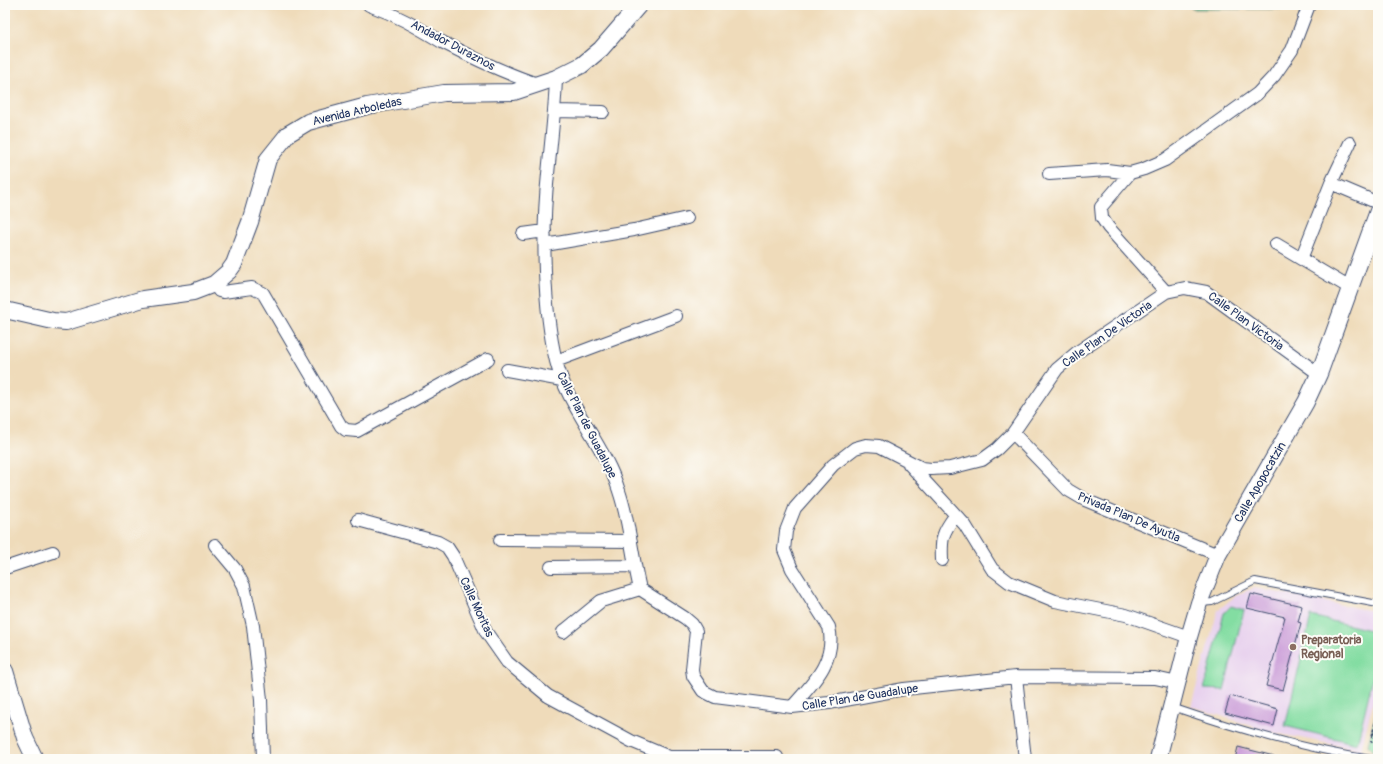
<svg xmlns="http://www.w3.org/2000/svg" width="1383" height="764" viewBox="0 0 1383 764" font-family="Pangolin,sans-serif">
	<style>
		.built { fill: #e8d2ee }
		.green { fill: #83dda2; stroke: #4f8680 }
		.forest { fill: #6abc88; stroke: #427673 }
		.building { fill: #c898d7 }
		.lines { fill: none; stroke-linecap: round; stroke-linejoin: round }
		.service-casing { stroke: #3b496c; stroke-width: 8 }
		.minor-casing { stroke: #3b496c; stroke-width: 14 }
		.secondary-casing { stroke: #3b496c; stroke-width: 18 }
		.path { stroke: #3b496c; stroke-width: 2; stroke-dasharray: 3 3; stroke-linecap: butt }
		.service { stroke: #fff; stroke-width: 6 }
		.minor { stroke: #fff; stroke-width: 12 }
		.secondary { stroke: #fff; stroke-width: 16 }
		.education-dot { fill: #8d6e63; stroke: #fdfcf7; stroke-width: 1.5 }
		.labels { text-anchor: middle; stroke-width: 4; stroke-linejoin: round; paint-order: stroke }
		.street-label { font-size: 12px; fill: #1b2f5e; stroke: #fdfcf7 }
		.education-label { font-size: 12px; font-weight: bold; fill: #785e54; stroke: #fdfcf7; text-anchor: start }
	</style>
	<rect width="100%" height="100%" fill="#fdfcf7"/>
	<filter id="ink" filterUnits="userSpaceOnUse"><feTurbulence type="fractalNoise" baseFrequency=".025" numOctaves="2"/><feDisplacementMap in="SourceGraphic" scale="8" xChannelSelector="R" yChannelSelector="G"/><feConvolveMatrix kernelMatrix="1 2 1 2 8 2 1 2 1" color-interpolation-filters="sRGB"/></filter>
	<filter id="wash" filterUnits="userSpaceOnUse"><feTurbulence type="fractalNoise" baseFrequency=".012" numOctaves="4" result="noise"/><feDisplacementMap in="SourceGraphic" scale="16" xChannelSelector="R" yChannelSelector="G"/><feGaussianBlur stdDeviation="0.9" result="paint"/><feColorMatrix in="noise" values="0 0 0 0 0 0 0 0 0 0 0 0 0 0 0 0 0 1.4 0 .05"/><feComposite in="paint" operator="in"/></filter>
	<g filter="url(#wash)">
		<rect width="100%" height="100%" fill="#efdbba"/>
		<path class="built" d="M1254,588L1378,612V682L1361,750L1270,732L1191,706L1218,610L1238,594Z"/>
		<path class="green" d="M1231,606L1244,610L1224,690L1204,689L1224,613Z
			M1311,616L1378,632V656L1357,744L1285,726Z
			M1378,704V758L1368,745Z"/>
		<path class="forest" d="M1189,5H1302L1301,9H1192Z"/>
		<g id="blocks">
			<path class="building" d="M1251,594L1302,606L1298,622L1301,623L1283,690L1266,686L1285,617L1247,608Z
				M1230,696L1278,709L1274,726L1225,713Z
				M1238,747L1274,756V759H1235Z"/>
		</g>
	</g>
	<g filter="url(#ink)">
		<use href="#blocks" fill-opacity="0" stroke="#3b496c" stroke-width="1"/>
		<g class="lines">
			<defs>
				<path id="service" d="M1201,603L1212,602L1255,581L1378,604
					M1172,707C1236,729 1304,749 1371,759"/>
				<path id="minor" d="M369,5C397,15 417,27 442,42C473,58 504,73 537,84
					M556,78C555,110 551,142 548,174C542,229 543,308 556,361C568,408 605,445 619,491C630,523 632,557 640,589L685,618L692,624L696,631L692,669L693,676L703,691L715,697L792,707L829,703L904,689L1016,677L1155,678L1178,683
					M555,111L603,112
					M1130,173L1101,207L1102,218L1108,227L1166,292
					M1049,174L1107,170L1130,173L1144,169L1165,160L1257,94L1274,76L1292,50L1309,5
					M1331,183L1378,203
					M523,234L545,231
					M1276,244L1350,288
					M545,245L634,230L687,218
					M1301,259L1331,183L1350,143
					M214,284L219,291L223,292L252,288L263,293L341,426L346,430L357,431L488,359
					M556,361L676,316
					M507,370L562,380
					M1013,433L1068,490L1085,500L1218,555
					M909,464L965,525L992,569L1009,582L1055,601L1126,615L1189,637
					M358,520L438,542L447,547L453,556L486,632L507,662L548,696L631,741L674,759
					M500,540L631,541
					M215,545L235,569L244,586L253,626L261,700L263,759
					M942,560C941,539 942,533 955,516
					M551,567L634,566
					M5,568L53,552
					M563,632L601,601L640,589
					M1016,677L1025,759
					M792,707C812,684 837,661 829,627L792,569L784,550L786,531L795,508L833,465L855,448L866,445L879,446L922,468L931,469L950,468L982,460L997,449L1013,433L1057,369L1076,353L1166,292L1185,288L1206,292L1319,374
					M671,757H777"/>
				<path id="secondary" d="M5,310L53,321L66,322L143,299L193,292L214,284L229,271L234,264L250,222L268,159L288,134L308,122L367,106L444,93L514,92L556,78L582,65L601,49L639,5
					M5,671L25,738L35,759
					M1158,759L1189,637L1199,603L1218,555L1306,402L1319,374L1378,211"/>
			</defs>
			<use href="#service" class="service-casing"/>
			<use href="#minor" class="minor-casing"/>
			<use href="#secondary" class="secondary-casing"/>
			<path class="path" d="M1378,711L1371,741L1378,748
				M1372,734L1378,732"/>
			<use href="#service" class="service"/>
			<use href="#minor" class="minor"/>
			<use href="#secondary" class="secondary"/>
		</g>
	</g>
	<circle class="education-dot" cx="1293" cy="647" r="4"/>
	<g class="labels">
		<g class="street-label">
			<text transform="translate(453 45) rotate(28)" y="4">Andador Duraznos</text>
			<text transform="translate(357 111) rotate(-13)" y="4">Avenida Arboledas</text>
			<text transform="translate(1246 321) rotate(36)" y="4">Calle Plan Victoria</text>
			<text transform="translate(1107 334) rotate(-35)" y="4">Calle Plan De Victoria</text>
			<text transform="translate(587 425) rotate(63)" y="4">Calle Plan de Guadalupe</text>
			<text transform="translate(1260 482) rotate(-60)" y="4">Calle Apopocatzin</text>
			<text transform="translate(1129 517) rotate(23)" y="4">Privada Plan De Ayutla</text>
			<text transform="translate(477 607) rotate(65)" y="4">Calle Moritas</text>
			<text transform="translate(860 697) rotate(-9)" y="4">Calle Plan de Guadalupe</text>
		</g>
		<g class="education-label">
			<text x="1301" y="644">Preparatoria<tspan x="1301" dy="14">Regional</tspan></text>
		</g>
	</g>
	<rect width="1383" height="764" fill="none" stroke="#fdfcf7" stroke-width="20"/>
</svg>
